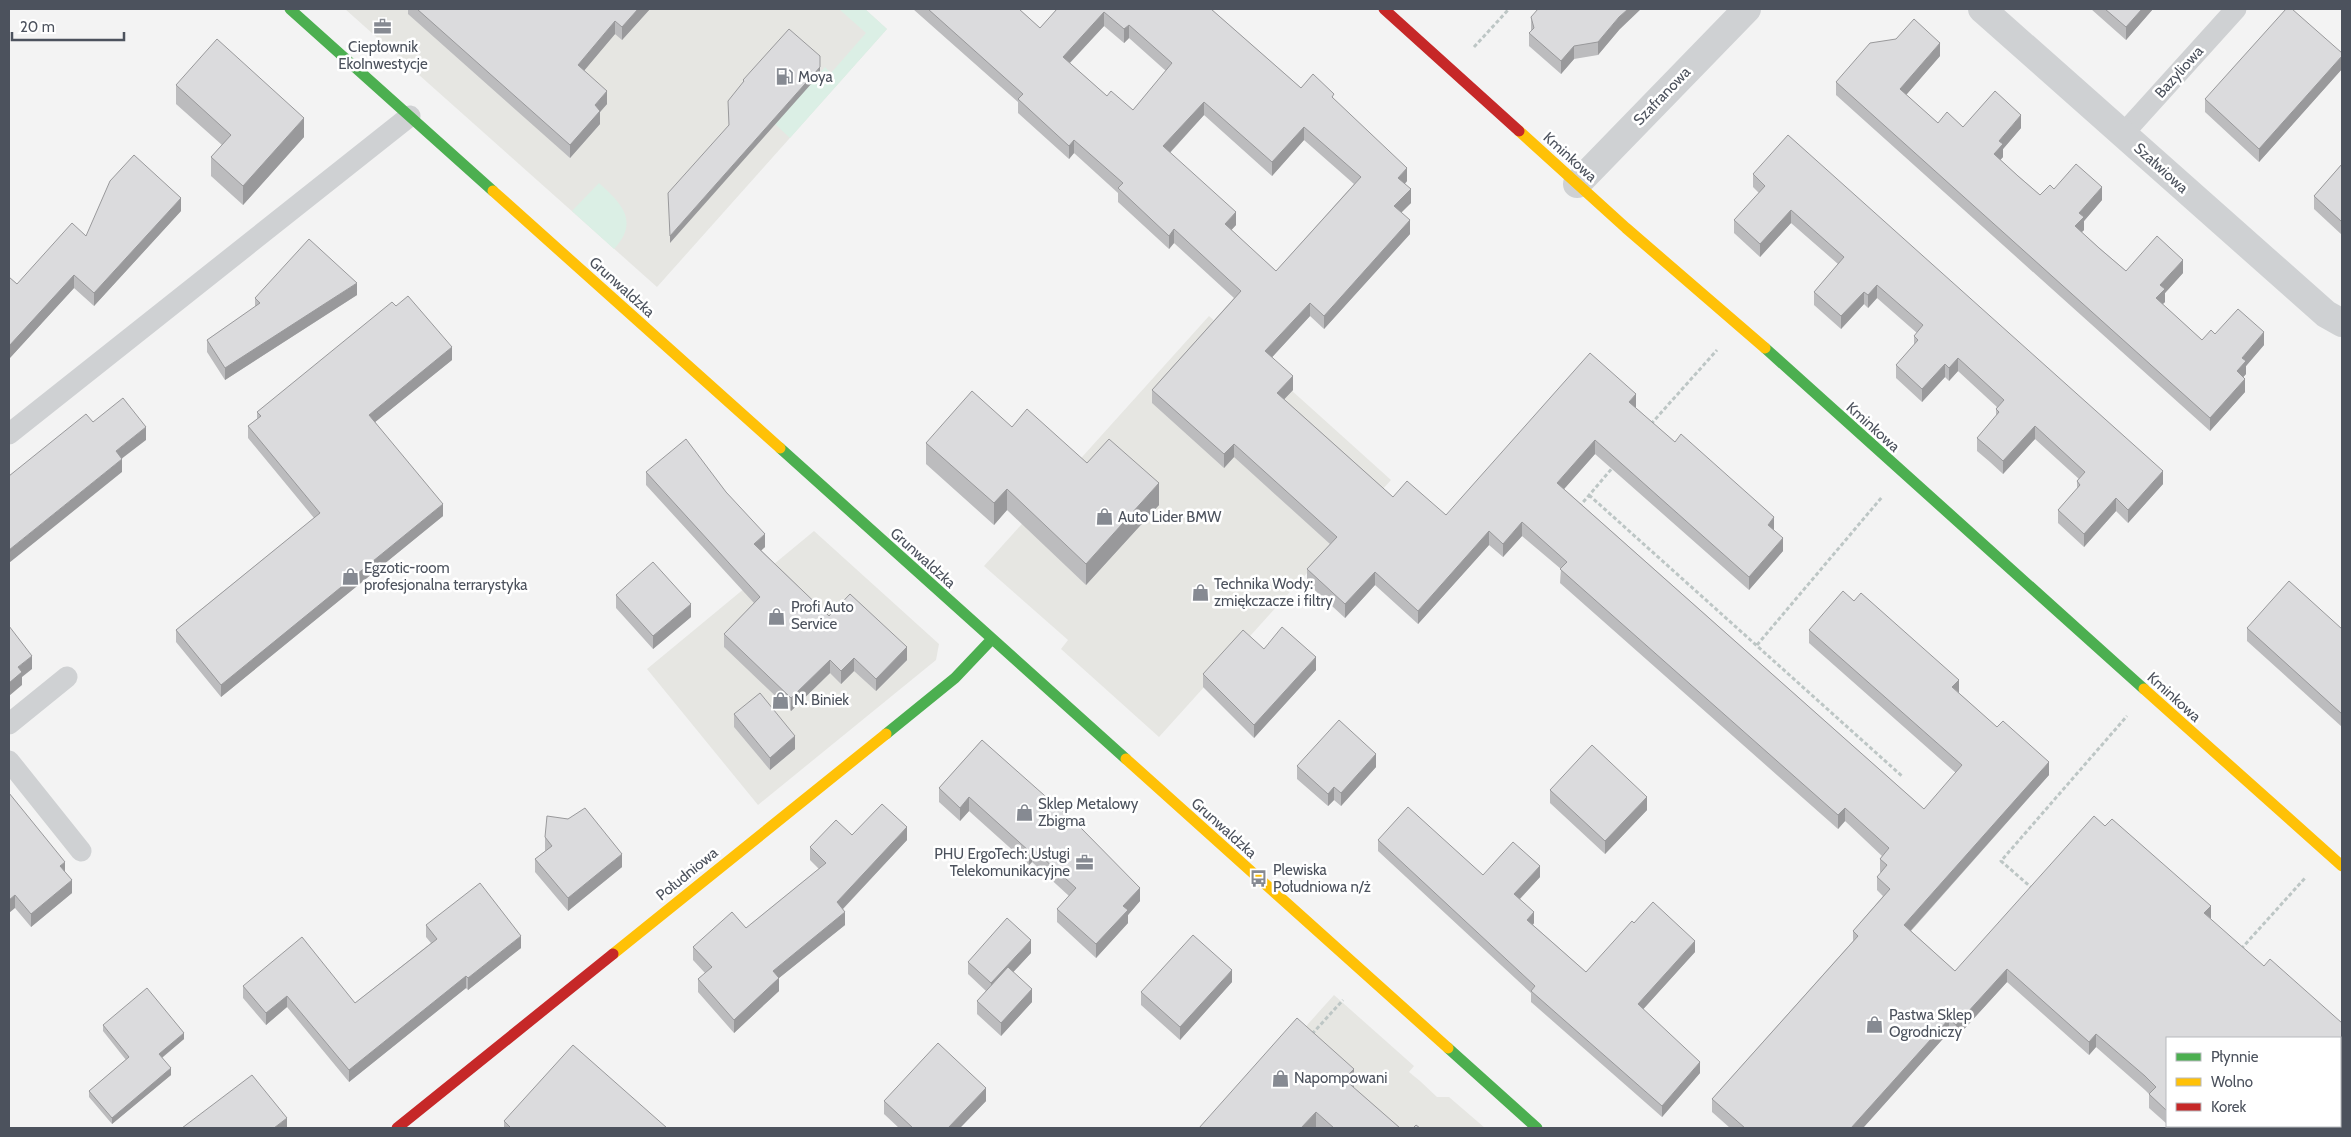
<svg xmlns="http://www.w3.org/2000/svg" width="2351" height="1137" viewBox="0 0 2351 1137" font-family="Cabin,sans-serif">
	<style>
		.commercial { fill: #e6e6e2 }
		.green { fill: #dbefe5 }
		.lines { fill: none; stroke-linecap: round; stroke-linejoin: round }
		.path { stroke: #bdc6c5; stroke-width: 3; stroke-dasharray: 4 2.5; stroke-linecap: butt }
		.lane { stroke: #cfd1d3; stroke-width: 21 }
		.street { stroke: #cfd1d3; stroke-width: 28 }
		.fast { stroke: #4caf50; stroke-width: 11 }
		.slow { stroke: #ffc107; stroke-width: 11 }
		.jam { stroke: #c62828; stroke-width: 11 }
		.wall { fill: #bcbcbe; fill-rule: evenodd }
		.shaded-wall { fill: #99999b }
		.building { fill: #dbdbdd; stroke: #99999b; fill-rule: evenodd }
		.labels { text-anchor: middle; stroke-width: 5; stroke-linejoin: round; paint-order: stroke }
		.poi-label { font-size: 15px; fill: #4c525d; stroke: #fff; text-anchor: start }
		.street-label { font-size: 15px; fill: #4c525d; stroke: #fff }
	</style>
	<rect width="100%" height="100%" fill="#f3f3f3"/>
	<path class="commercial" d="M345,9H865L887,29L657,287Z
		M1209,316L1391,480L1159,737L1061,649L1068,640L984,566Z
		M814,531L939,644L936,660L758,805L647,669Z
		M1334,995L1414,1066L1409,1072L1420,1081L1437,1097H1449L1485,1128H1215Z"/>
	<path class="green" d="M839,9H865L887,29L790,138L775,124L825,67L831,73L866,33Z
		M599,183C621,203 640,221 614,249L572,211Z"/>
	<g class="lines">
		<path class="path" d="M1474,47L1509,9
			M1651,424L1717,350
			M1589,495L1903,777
			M1579,507L1614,466
			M1757,645L1882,497
			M2033,889L2001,861L2127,716
			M2241,949L2305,878
			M1312,1034L1343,1000"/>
		<path class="lane" d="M2123,134L2236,9
			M9,434L410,116
			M9,724L67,677
			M9,761L81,851"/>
		<path class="street" d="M1982,9L2326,314L2342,323
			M1577,184L1747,9"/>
		<path class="fast" d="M290,9L493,191
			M1765,348L2144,689
			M780,448L1126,759
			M886,734L955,678L992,639
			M1448,1048L1537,1128"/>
		<path class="slow" d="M1519,131L1626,228L1765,348
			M493,191L780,448
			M2144,689L2342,866
			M1126,759L1448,1048
			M613,954L886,734"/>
		<path class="jam" d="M1384,9L1519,131
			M397,1128L613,954"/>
	</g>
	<path class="wall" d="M408,9H650L622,40L615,34L584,70L607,104L600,112V124L570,158L408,14Z
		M913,9H1019L1040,28L1057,9H1211L1301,88L1334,99L1407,181L1405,184L1411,203L1401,212L1410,234L1324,329L1310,316L1272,357L1293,390L1284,399L1393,497L1446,515L1636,408L1774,530L1783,551L1749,590L1595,454L1564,489L1924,809L1956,773L1809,643V630L1959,693L2049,775L1911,931L1955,971L2210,919L2342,1128H2172L2169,1126H2340L2167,1038V1124L2149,1108V1094L2145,1090L2096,1047L2089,1055L2007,982L1956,1038L1949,1032L1863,1128H1730L1712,1112V1099L1853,941V931L1883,896L1877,890V877L1881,873L1880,872V859L1882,856L1845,821L1838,829L1560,583L1561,569L1522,536L1503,557L1489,545L1418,624L1375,585L1345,618L1307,583V569L1330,544L1234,457L1224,468L1152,403V390L1234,298L1174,243L1169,249L1118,202V193L1074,153L1069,159L1018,113V102ZM1104,26L1124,43L1129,38L1166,71L1133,110L1107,96L1070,63ZM1204,115L1272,176L1304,140L1354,184L1276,271L1231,230L1236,225L1170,153Z
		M2091,9H2153L2126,40Z
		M1531,17L1619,30L1598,55L1574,59L1561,74L1529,46V33L1531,31Z
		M2342,53V69L2259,162L2205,112V99Z
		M1940,56L1906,95L1938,123L1963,127L2021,128L2003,149V157L2000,160L2040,195L2054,189L2102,200L2084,221V230L2081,232L2126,271L2183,273L2165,293V302L2162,304L2202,340L2215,334L2264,345L2246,366V374L2243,377L2245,392L2210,431L1836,95V82Z
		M176,85L304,137L243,205L211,176V157L222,145L176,104Z
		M2342,164V235L2314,209V196Z
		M1753,174L2163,484L2128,523L2116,511L2084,547L2058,523V510L2077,489V481L2079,479L2035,439L2003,474L1990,462L1977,451V438L1996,416V409L1997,407L1958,371L1949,381L1945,377L1922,402L1896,378V365L1914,345V336L1917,333L1877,298L1868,308L1864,304L1841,329L1814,305V292L1838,264L1791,223L1760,257L1734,233V220L1759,193L1753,187Z
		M181,211L94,306L74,288L9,359V277L17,284L86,236Z
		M357,295L225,380L207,352V340L255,307V298Z
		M396,306L452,360L375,422L443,516L221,697L176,642V630L314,518L248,438V426L257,419V412Z
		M1012,427L1087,463L1159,505L1086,585L1007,510L994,525L926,464V443Z
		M646,472L765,547L761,550L829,616L907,660L876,691L854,671L841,684L830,673L791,711L724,647V634L754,603L646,485Z
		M616,595L691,617L653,649L616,608Z
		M2247,628L2342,629V727L2247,641Z
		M1316,670L1254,738L1203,687V674Z
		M734,714L795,749L770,770L734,727Z
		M982,740L1140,901L1128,915V923L1096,958L1057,922V909L1069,896L1032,862L1029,865L969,811L960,821L939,802V788Z
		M1297,766L1376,767L1341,806L1334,800L1328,806L1297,779Z
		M1550,790L1647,810L1605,854L1550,803Z
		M9,793L65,872L72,893L31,927L15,908Z
		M852,835L907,840L843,909L845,925L779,978V991L734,1033L698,992V979L705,973L693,960V947L746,928L819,869L810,860V847Z
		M545,837L622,867L568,911L535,872V859L545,851Z
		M1378,840L1483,875L1540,877L1520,899L1534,923L1533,925L1586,972L1634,923L1695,952L1643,1009L1700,1073L1662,1117L1531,1002V993L1378,851Z
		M426,925L521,948L468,990L466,988L349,1082L287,1007L266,1025L243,998V986L355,1003L431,943L426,937Z
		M1031,953L1013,972L1032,1002L1001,1036L977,1014V1001L986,991L968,974V962Z
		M1232,982L1180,1040L1141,1005V992Z
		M103,1025L184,1039L162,1058L171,1075L112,1124L89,1097V1091L126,1060L103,1031Z
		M1354,1088L1400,1128H1199Z
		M884,1101H986L960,1128H899L884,1114Z
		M504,1121L667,1128H504Z"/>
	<path class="shaded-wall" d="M638,9H650L622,40V27Z
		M1628,9H1641L1619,30L1598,55V42L1619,17Z
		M2142,9H2153L2126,40V27Z
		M1104,12V26L1063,70V57Z
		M615,21V34L578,78V65Z
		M1129,25V38L1124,43V29Z
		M1940,43V56L1900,102V89Z
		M1574,46V59L1561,74V61Z
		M2342,56V69L2259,162V149Z
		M820,67V74L670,243V236Z
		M607,91V104L600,112V124L570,158V145L595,105Z
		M1204,102V115L1163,160V146Z
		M2021,115V128L2003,149V157L1994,167V154L1999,141Z
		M304,118V137L243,205V186Z
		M1304,127V140L1272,176V162Z
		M1074,140V153L1069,159V146Z
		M1407,168V181L1398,191V178Z
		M2102,187V200L2084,221V230L2075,239V226L2079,213Z
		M1411,189V203L1394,220V206Z
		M181,198V211L94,306V293Z
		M1791,210V223L1760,257V244Z
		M1236,212V225L1225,237V224Z
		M1410,220V234L1324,329V316Z
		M1174,229V243L1169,249V236Z
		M2183,260V273L2165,293V302L2156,311V298L2160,285Z
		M74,275V288L9,359V346Z
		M357,283V295L225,380V368Z
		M1877,285V298L1868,308V295Z
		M1864,292V304L1841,329V316Z
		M1310,303V316L1265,365V351Z
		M2264,332V345L2246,366V374L2237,384V371L2242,358Z
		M452,347V360L369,427V415Z
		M1958,358V371L1949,381V368Z
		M1945,364V377L1922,402V389Z
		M1293,376V390L1277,407V393Z
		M2245,379V392L2210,431V418Z
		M1636,394V408L1629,416V402Z
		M2035,426V439L2003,474V461Z
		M146,427V440L116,463V451Z
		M1595,440V454L1557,497V483Z
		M1234,444V457L1224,468V454Z
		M122,459V472L9,563V550Z
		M2163,471V484L2128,523V510Z
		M1159,483V505L1086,585V564Z
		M1007,489V510L994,525V503Z
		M2116,498V511L2084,547V534Z
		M443,504V516L221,697V685Z
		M1774,517V531L1768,525Z
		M1522,522V536L1503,557V544Z
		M1489,531V545L1418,624V611Z
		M765,534V547L754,557V544Z
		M1783,538V551L1749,590V577Z
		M1375,572V585L1345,618V604Z
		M691,604V617L653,649V636Z
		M907,647V660L876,691V679Z
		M32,656V669L22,677V685L9,696V683L18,667Z
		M1316,657V670L1254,738V725Z
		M854,658V671L841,684V671Z
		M830,660V673L791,711V698Z
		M1959,680V693L1952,687Z
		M795,736V749L770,770V758Z
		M1376,754V767L1341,806V793Z
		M2049,762V775L1904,938V925Z
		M1334,787V800L1328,806V794Z
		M969,797V811L960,821V808Z
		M1647,797V810L1605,854V841Z
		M1845,808V821L1838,829V815Z
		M907,827V840L837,915V902Z
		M1032,848V862L1029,865V851Z
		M622,854V867L568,911V898Z
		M65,862V874L60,866Z
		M1540,866V877L1514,905V894Z
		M72,880V893L31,927V914Z
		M1140,888V901L1128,915V923L1096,958V944L1123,906Z
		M15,895V908L9,913V900Z
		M2211,906V919L2204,913Z
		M845,912V925L779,978V991L734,1033V1020L773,971Z
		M1534,912V923L1527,931V920Z
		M521,936V948L468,990V978Z
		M1031,940V953L991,996V983Z
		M1695,941V952L1638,1015V1004Z
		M2007,969V982L1956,1038V1025Z
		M1232,970V982L1180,1040V1027Z
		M466,976V988L349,1082V1070Z
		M1032,989V1002L1001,1036V1023Z
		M287,996V1007L266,1025V1013Z
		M1949,1019V1032L1863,1128H1851Z
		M184,1033V1039L159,1060V1054Z
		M2096,1034V1047L2089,1055V1042Z
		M1700,1062V1073L1662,1117V1106Z
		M171,1068V1075L112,1124V1118Z
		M1354,1069V1088L1344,1079Z
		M986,1088V1101L960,1128H948Z
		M1316,1112V1128H1301Z
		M287,1118V1128H274Z"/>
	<path class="building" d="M417,9H638L622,27L615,21L578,65L607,91L595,105L600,111L570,145Z
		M928,9H1019L1040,28L1057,9H1211L1301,88L1313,74L1334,94L1332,97L1407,168L1398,178L1411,189L1394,206L1410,220L1324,316L1310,303L1265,351L1293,376L1277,393L1393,497L1407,481L1446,515L1590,353L1636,394L1629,402L1675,442L1681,434L1774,517L1768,525L1783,538L1749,577L1595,440L1557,483L1924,809L1962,765L1809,630L1843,591L1854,601L1861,593L1959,680L1952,687L1997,727L2003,721L2049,762L1904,925L1955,971L2094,816L2105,826L2112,819L2211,906L2204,913L2264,966L2270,959L2342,1023V1128H2187L2184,1126H2340V1038H2167V1111L2149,1094L2156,1087L2145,1076L2096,1034L2089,1042L2007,969L1956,1025L1949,1019L1851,1128H1745L1712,1099L1858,936L1853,931L1890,889L1877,877L1887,865L1880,859L1889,848L1845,808L1838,815L1560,569L1567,562L1522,522L1503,544L1489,531L1418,611L1375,572L1345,604L1307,569L1337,537L1234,444L1224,454L1152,390L1241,291L1174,229L1169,236L1118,188L1123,183L1074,140L1069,146L1018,99L1023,94ZM1104,12L1124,29L1129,25L1172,63L1133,110L1111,91L1107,96L1063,57ZM1204,102L1272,162L1304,127L1361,177L1276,271L1225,224L1236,212L1163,146Z
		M1538,9H1628L1619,17L1598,42L1574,46L1561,61L1529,33L1534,28L1531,17Z
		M2105,9H2142L2126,27Z
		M2286,9H2292L2342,53V56L2259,149L2205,99Z
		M1914,19L1940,43L1900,89L1938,123L1947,112L1963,127L1995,91L2021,115L1999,141L2003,144L1994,154L2018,176L2040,195L2050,185L2054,189L2076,164L2102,187L2079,213L2084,217L2075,226L2099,248L2126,271L2157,236L2183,260L2160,285L2165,289L2156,298L2202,340L2211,330L2215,334L2238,309L2264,332L2242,358L2246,361L2237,371L2245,379L2210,418L1836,82L1870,43L1896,39Z
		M789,29L820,56V67L670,236L668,193L729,125L728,101L744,81L743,80Z
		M217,39L304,118L243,186L211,157L231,135L176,85Z
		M1788,135L2163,471L2128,510L2116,498L2084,534L2058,510L2080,485L2077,481L2085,472L2035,426L2003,461L1990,449L1977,438L1999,412L1996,409L2004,400L1958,358L1949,368L1945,364L1922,389L1896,365L1918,340L1914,336L1923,325L1877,285L1868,295L1864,292L1841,316L1814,292L1844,257L1791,210L1760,244L1734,220L1765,186L1753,174Z
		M134,155L181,198L94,293L74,275L9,346V277L17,284L72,223L86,236L110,181Z
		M2342,164V222L2314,196Z
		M309,239L357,283L225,368L207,340L260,303L255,298Z
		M408,296L452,347L369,415L443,504L221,685L176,630L320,513L248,426L261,416L257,412L392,302L396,306Z
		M972,391L1012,427L1027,409L1087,463L1109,439L1159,483L1086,564L1007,489L994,503L926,443Z
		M123,398L146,427L116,451L122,459L9,550V476L86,414L93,422Z
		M686,439L726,492L765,534L754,544L829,616L850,594L907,647L876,679L854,658L841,671L830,660L791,698L724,634L760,597L646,472Z
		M653,562L691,604L653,636L616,595Z
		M2289,581L2342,629V714L2247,628Z
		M9,626L32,656L18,667L22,672L9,683Z
		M1282,627L1316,657L1254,725L1203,674L1243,630L1264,649Z
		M760,693L795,736L770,758L734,714Z
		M1339,720L1376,754L1341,793L1334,787L1328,794L1297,766Z
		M982,740L1080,827L1140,888L1123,906L1128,910L1096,944L1057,909L1076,888L1032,848L1029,851L969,797L960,808L939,788Z
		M1592,745L1647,797L1605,841L1550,790Z
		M9,793L65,862L60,866L72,880L31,914L15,895L9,900Z
		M882,804L907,827L837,902L845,912L773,971L779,978L734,1020L698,979L712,967L693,947L732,912L746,928L826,863L810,847L836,820L852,835Z
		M1408,807L1483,875L1513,842L1540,866L1514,894L1534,912L1527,920L1586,972L1632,921L1634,923L1653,902L1695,941L1638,1004L1700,1062L1662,1106L1531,991L1535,986L1378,840Z
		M585,808L622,854L568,898L535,859L552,846L545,837L547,816L568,819Z
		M480,883L521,936L468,978L466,976L349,1070L287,996L266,1013L243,986L302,937L355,1003L437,939L426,925Z
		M1007,918L1031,940L991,983L968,962Z
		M1193,935L1232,970L1180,1027L1141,992Z
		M1008,967L1032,989L1001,1023L977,1001Z
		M147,988L184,1033L159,1054L171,1068L112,1118L89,1091L129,1057L103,1025Z
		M1297,1018L1354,1069L1344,1079L1400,1128H1334L1316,1112L1301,1128H1199Z
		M938,1043L986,1088L948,1128H913L884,1101Z
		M573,1045L667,1128H511L504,1121Z
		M252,1075L287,1118L274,1128H182Z
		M1416,1125L1420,1128H1413Z"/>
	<defs>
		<symbol id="office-bare" viewBox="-9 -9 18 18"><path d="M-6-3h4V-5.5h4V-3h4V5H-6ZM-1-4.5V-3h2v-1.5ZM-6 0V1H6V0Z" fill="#868a92" stroke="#fff" stroke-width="2.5" paint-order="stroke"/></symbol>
		<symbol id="fuel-bare" viewBox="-9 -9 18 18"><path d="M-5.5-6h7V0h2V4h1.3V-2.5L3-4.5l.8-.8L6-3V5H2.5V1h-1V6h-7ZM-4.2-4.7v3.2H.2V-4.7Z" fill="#868a92" stroke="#fff" stroke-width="2.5" paint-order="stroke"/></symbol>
		<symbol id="shop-bare" viewBox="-9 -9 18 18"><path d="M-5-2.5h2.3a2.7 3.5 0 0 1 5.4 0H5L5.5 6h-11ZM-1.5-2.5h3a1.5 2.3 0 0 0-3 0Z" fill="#868a92" stroke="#fff" stroke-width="2.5" paint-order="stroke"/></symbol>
		<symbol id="bus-bare" viewBox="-9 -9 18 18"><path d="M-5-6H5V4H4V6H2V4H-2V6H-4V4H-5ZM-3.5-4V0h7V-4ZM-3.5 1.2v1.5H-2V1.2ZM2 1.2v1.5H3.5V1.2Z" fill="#868a92" stroke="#fff" stroke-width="2.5" paint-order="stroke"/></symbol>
	</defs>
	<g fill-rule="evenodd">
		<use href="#office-bare" x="370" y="14" width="25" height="25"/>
		<use href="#fuel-bare" x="772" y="64" width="25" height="25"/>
		<use href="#shop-bare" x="1092" y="504" width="25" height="25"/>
		<use href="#shop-bare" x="338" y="564" width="25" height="25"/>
		<use href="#shop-bare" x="1188" y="580" width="25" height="25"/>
		<use href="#shop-bare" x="764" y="604" width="25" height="25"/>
		<use href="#shop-bare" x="768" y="688" width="25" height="25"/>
		<use href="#shop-bare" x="1012" y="800" width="25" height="25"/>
		<use href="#office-bare" x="1072" y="850" width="25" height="25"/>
		<use href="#bus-bare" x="1246" y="866" width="25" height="25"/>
		<use href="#shop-bare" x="1862" y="1012" width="25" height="25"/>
		<use href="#shop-bare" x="1268" y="1066" width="25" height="25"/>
	</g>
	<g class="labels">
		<g class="poi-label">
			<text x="383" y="52" text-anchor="middle">Ciepłownik<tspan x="383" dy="17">EkoInwestycje</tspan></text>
			<text x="798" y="82">Moya</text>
			<text x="1118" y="522">Auto Lider BMW</text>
			<text x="364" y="573">Egzotic-room<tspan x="364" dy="17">profesjonalna terrarystyka</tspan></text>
			<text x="1214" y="589">Technika Wody:<tspan x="1214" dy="17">zmiękczacze i filtry</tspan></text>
			<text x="791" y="612">Profi Auto<tspan x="791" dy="17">Service</tspan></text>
			<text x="794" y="705">N. Biniek</text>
			<text x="1038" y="809">Sklep Metalowy<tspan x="1038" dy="17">Zbigma</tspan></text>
			<text x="1070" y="859" text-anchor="end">PHU ErgoTech: Usługi<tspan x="1070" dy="17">Telekomunikacyjne</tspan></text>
			<text x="1273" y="875">Plewiska<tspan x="1273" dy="17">Południowa n/ż</tspan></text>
			<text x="1889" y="1020">Pastwa Sklep<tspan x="1889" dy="17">Ogrodniczy</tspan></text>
			<text x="1294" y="1083">Napompowani</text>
		</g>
		<g class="street-label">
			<text transform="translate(2179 72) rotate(-48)" y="5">Bazyliowa</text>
			<text transform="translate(1662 96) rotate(-46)" y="5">Szafranowa</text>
			<text transform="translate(1570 157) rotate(42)" y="5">Kminkowa</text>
			<text transform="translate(2161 168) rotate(42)" y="5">Szałwiowa</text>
			<text transform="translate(622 287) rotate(42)" y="5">Grunwaldzka</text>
			<text transform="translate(1873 427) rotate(42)" y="5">Kminkowa</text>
			<text transform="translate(923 558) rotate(42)" y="5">Grunwaldzka</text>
			<text transform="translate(2174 697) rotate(42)" y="5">Kminkowa</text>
			<text transform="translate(1224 828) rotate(42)" y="5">Grunwaldzka</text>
			<text transform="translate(687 874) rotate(-39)" y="5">Południowa</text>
		</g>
	</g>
	<rect width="2351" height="1137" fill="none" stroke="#4c525d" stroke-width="20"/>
	<rect x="2166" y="1037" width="175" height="90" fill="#ffffff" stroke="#b7babe"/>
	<rect x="2176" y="1053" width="25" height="8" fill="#4caf50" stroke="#b7babe"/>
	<text x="2211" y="1062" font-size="15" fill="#4c525d">Płynnie</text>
	<rect x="2176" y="1078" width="25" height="8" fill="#ffc107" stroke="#b7babe"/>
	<text x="2211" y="1087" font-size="15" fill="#4c525d">Wolno</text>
	<rect x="2176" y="1103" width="25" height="8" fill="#c62828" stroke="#b7babe"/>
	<text x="2211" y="1112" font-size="15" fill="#4c525d">Korek</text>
	<path d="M12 32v8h112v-8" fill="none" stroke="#4c525d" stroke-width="2.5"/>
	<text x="20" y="32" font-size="15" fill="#4c525d" stroke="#ffffff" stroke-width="4" paint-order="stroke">20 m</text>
</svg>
